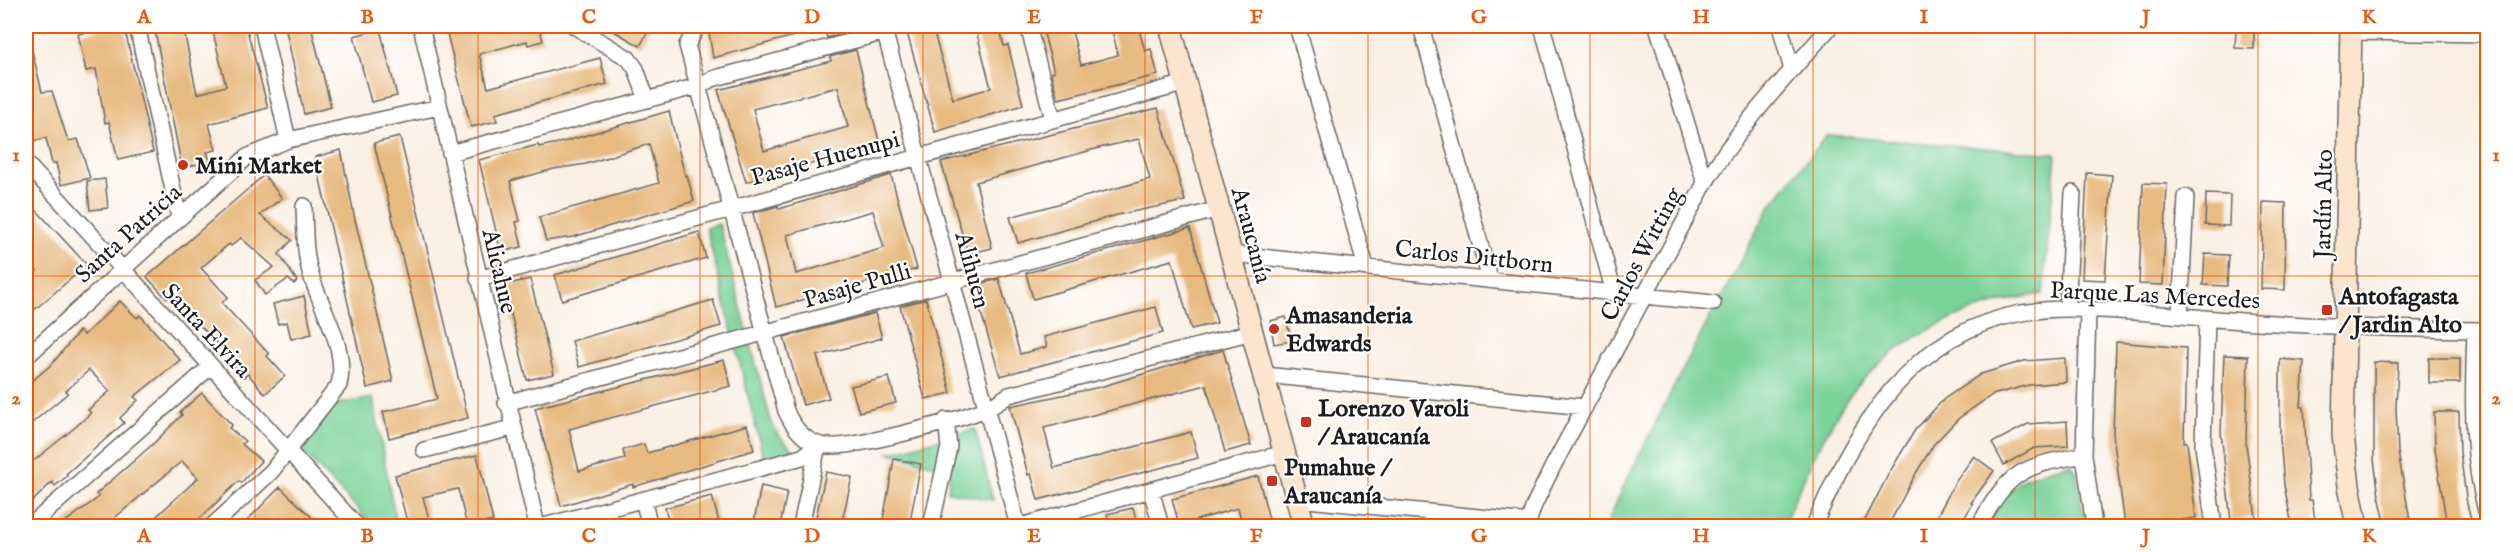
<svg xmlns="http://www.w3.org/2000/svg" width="2513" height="552" viewBox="0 0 2513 552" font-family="'IM FELL English',serif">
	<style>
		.green { fill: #79d298; stroke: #4a775a; stroke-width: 1.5 }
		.building { fill: #e7ba80; fill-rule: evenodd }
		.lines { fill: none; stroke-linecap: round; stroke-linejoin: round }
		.street-casing { stroke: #6a6661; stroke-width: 18 }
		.secondary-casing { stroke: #6a6661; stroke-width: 24 }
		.street { stroke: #fff; stroke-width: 15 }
		.secondary { stroke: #fce5cf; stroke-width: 21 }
		.grid { fill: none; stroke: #e8590c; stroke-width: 1.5; stroke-opacity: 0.55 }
		.poi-dot { fill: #c8321e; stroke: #fff; stroke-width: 2 }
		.labels { text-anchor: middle; stroke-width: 4.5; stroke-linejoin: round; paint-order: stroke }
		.street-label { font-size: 24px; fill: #1c1c1c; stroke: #fff }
		.poi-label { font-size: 24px; font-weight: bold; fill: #1c1c1c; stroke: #fff; text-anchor: start }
		.neatline { fill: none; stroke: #e8590c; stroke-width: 2 }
		.grid-label { font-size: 20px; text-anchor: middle; font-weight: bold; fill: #e8590c }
	</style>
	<rect width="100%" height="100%" fill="#fff"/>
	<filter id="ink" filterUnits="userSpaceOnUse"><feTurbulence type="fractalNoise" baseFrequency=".0167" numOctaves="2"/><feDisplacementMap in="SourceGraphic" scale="12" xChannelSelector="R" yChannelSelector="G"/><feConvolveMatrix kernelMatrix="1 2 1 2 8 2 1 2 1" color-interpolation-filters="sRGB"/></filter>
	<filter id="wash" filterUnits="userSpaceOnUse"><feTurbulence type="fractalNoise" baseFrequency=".008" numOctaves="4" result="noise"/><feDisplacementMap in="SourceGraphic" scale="24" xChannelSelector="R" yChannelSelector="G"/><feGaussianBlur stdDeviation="1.35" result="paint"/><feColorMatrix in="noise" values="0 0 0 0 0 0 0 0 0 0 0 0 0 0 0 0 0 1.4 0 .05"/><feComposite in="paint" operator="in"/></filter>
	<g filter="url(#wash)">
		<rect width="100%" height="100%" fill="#faefe2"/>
		<path class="green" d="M1827,135L2056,154L2043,294C1969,304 1888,339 1844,404C1819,442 1801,484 1783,526H1606L1625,483L1691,353L1771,205Z
			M719,224L771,421L778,435L796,453L764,460L706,228Z
			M373,398L396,523L374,526L300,449L336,404Z
			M975,429L993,500L948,492L950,469L889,453Z
			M2071,464L2076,471L2085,526H1986C2009,481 2023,475 2071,464Z"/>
		<g id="blocks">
			<path class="building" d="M117,26H124L153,152L118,160L109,122L105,123L96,69L86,71L78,34Z
				M154,26H180L181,31H184L197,94L226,86L213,32L246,26L268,108L209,124L216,150L207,152L210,161L182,168Z
				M285,26H311L331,107L304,114Z
				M463,26H539L543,41L528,45L527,41L479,54L488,88L600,58L607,84L495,114L497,121L471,127L446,30Z
				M605,26H651L640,46Z
				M708,26H816V30L713,58Z
				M824,26H850L851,31L827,38Z
				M922,26H932L953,99L991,88L975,26H999L1004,46L1008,45L1023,105L935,132L906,29Z
				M1111,26H1138L1145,51L1151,49L1158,75L1058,99L1051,73L1054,72L1044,34L1071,28L1081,65L1118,55Z
				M380,29L397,96L371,102L354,36Z
				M2236,31H2254V49L2235,48Z
				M26,46H31L42,92L52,91L68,141L78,139L90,178L61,185L56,163L52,164L46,138L33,141L26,117Z
				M856,50L880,145L746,182L718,90L831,61L830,57ZM838,87L848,127L764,151L753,109Z
				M1158,108L1185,201L1117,215L1018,243L1010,217L1150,179L1139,139L1099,148L976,182L992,248L968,254L941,162Z
				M669,111L685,176L687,175L694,201L573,237L546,241L539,217L659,183L649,144L586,164L554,169L510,181L520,221L516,222L522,247L501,252L479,160L538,145L539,147L563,142Z
				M400,137L468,418L389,438L383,412L437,399L374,143Z
				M341,150L354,215L393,381L367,388L315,157Z
				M2087,173L2112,175L2105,280L2082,279Z
				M264,175L282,198L260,215L292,240L279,254L297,281L294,284L288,279L265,295L255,280L274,267L241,238L231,246L229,244L201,268L228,297L222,303L269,354L267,356L285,376L265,394L248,374L244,377L231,364L234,361L171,295L167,299L147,277Z
				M891,175L917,269L776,307L753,213L778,206L779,209ZM873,211L884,248L796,274L787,235Z
				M105,179L108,208L90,210L87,181Z
				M2143,183L2167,184L2163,285L2139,284Z
				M2206,194L2230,195L2229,226L2205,225Z
				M26,199L87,265L26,317V280L37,271L26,258Z
				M2263,202L2286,203L2285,290L2261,289Z
				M1190,228L1217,323L1191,329L1172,260L1033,299L1026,273Z
				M699,232L706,258L562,300L555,275Z
				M2205,254L2229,255L2227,286L2203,285Z
				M530,279L554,374L527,380L504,285Z
				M999,279L1020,354L1047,347L1044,337L1156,307L1163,333L1000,376L973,286Z
				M304,296L312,334L291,339L287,322L278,324L273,304Z
				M926,299L951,393L925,399L900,306Z
				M713,300L721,326L579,367L572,341Z
				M120,301L137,318L140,315L180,360L134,397L138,400L120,418L124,423L66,474L67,476L55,486L52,482L26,508V467L72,430L91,413L88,410L110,391L89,370L66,391L68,393L26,428V386L52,364L79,331L84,335Z
				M875,313L882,338L817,356L829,398L803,405L784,337Z
				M1286,317L1291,341L1274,344L1270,321Z
				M2116,342L2186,348L2184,442H2187L2196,518L2125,526L2113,434Z
				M1223,350L1251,445L1225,452L1206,385L1044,428L1054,468L1191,432L1198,458L1038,500L1031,474L1028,475L1010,406L1100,387Z
				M2224,355L2248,356L2246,444L2256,517L2231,521L2221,432Z
				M2065,358L2066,382L2029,385L1992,395L1959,418L1934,444L1916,473L1888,526H1862L1889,473L1915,430L1944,399L1981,374L2024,361Z
				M2429,358H2460V383H2429Z
				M2280,359L2304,361L2301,407H2304L2309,500H2312L2316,526H2292L2284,485L2280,439Z
				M724,360L731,386L569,429L579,471L625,459L623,450L644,444L647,453L747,425L754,450L633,487V484L561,506L535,408Z
				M2374,362L2398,363L2396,408L2398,452L2411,526H2386L2379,496L2374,460Z
				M889,377L896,403L859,412L851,386Z
				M202,393L232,425L229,428L245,441L242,444L261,461L241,483L239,481L192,526H146L198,478L182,461L105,526H60L99,497L96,494L153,444L182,415L180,412Z
				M2434,412H2459L2460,452L2467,504L2473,526H2447L2435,450Z
				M2067,421L2068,446L2034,448L2004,465L1992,443L2028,424Z
				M477,455L493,521L467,526L458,489L423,497L431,526H408L395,475Z
				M1974,456L1994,471L1971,503L1973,504L1959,526H1951L1936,518L1956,481Z
				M894,459L921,464L909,526H882Z
				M826,472L852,477L841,526H814Z
				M1258,476L1270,523L1243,526L1238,508L1179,525L1172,499Z
				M761,486L787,492L780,526H753Z
				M280,487L321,526H242Z
				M712,496L719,522L704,526H670L665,508Z
				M1133,508L1137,523L1110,526L1107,514Z"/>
		</g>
	</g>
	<g filter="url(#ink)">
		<use href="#blocks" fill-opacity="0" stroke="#6a6661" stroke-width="1.5"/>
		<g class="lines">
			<defs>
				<path id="street" d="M137,26L179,217
					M262,26L288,140
					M421,26L537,526
					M574,26L628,58L636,69L647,100
					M698,26L687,45L786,411C793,427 804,441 821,445C846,452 957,420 986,409C994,406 1002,399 1009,395L1252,332
					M883,26L1018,526
					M1028,26L1053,119
					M1297,26L1366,267
					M1421,26L1490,280
					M1542,26L1614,293
					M1657,26L1705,183
					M1780,26L1792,70
					M2351,32L2488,34
					M450,153L698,86L712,79L885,32
					M26,163L357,526
					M1231,254L1713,303
					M478,279L1186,83
					M2067,309L2073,193
					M2088,311L2084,455L2094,526
					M2180,316L2186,197
					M2207,319L2203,446L2214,526
					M2475,330C2473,394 2470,456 2488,518
					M26,357L247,157L288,140L439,107
					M1264,375L1585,407
					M506,403L1219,209
					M424,450L512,428
					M1151,490L1161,526
					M1297,499L1529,522
					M643,500L650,526
					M30,526L210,367
					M212,526L271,472L339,385C348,348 321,309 311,275C304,253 305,228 304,206
					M544,526L802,457L818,445
					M801,526L818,445
					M931,526L949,447L946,420
					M1021,526L1284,453
					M1527,526L1534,505L1553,466L1705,183C1740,125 1787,76 1831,26
					M1814,526C1862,411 1927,309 2067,309C2121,309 2176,316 2230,320C2316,327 2401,329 2488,330
					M1979,526C2009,470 2023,466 2084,455"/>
				<path id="secondary" d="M1170,26L1304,526
					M2351,26L2343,435L2349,486L2357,526"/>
			</defs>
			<use href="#street" class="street-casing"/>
			<use href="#secondary" class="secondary-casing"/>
			<use href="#street" class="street"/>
			<use href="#secondary" class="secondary"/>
		</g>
	</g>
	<path class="grid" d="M255,26V526M478,26V526M700,26V526M923,26V526M1145,26V526M1368,26V526M1590,26V526M1813,26V526M2035,26V526M2258,26V526M26,276H2488"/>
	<g class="poi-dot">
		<circle cx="183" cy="165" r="6"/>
		<rect x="2321" y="304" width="12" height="12" rx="3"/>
		<circle cx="1274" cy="329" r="6"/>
		<rect x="1300" y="416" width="12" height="12" rx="3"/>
		<rect x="1266" y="475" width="12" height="12" rx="3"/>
	</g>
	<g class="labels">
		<g class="street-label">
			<text transform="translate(825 158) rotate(-15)" y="8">Pasaje Huenupi</text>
			<text transform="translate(2323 204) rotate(-89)" y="8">Jardín Alto</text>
			<text transform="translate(128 233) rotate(-42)" y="8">Santa Patricia</text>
			<text transform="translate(1252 235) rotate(75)" y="8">Araucanía</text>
			<text transform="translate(1641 254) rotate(-62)" y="8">Carlos Witting</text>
			<text transform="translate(1474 256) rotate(6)" y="8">Carlos Dittborn</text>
			<text transform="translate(973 270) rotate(75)" y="8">Alihuen</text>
			<text transform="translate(500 271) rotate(77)" y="8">Alicahue</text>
			<text transform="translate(857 285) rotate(-16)" y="8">Pasaje Pulli</text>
			<text transform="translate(2155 295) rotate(3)" y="8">Parque Las Mercedes</text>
			<text transform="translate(207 330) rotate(47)" y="8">Santa Elvira</text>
		</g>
		<g class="poi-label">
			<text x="195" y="173">Mini Market</text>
			<text x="2339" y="304">Antofagasta<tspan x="2339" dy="28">/ Jardin Alto</tspan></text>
			<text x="1286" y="323">Amasanderia<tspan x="1286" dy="28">Edwards</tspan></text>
			<text x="1318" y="416">Lorenzo Varoli<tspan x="1318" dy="28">/ Araucanía</tspan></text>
			<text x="1284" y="475">Pumahue /<tspan x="1284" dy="28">Araucanía</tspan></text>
		</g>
	</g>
	<rect width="2513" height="552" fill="none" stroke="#fff" stroke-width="66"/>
	<rect x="33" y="33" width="2447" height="486" class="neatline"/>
	<g class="grid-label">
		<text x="144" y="23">A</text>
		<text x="367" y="23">B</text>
		<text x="589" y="23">C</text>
		<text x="812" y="23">D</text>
		<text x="1034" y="23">E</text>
		<text x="1256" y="23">F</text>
		<text x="1479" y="23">G</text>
		<text x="1701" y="23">H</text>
		<text x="1924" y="23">I</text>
		<text x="2146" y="23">J</text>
		<text x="2369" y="23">K</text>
		<text x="16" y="161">1</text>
		<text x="2496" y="161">1</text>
		<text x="16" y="404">2</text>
		<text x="2496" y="404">2</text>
		<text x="144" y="542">A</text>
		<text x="367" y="542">B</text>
		<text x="589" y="542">C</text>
		<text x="812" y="542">D</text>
		<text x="1034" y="542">E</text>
		<text x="1256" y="542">F</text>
		<text x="1479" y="542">G</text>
		<text x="1701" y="542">H</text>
		<text x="1924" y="542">I</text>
		<text x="2146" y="542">J</text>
		<text x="2369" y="542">K</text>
	</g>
</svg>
